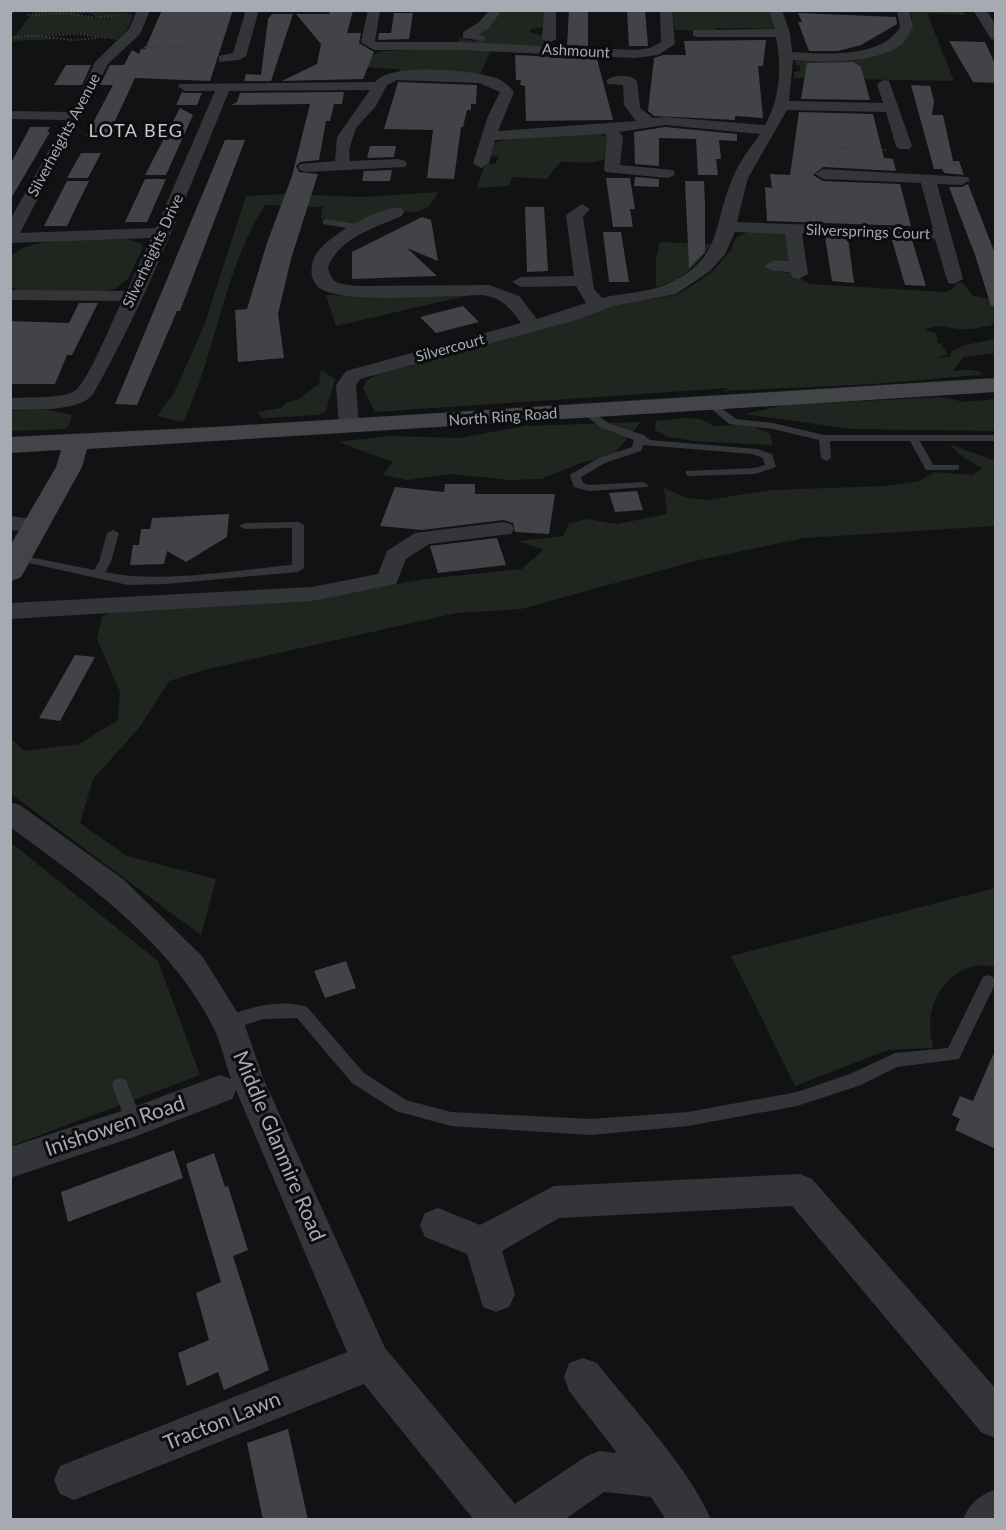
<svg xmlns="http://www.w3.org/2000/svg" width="1006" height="1530" viewBox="0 0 1006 1530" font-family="Lato,sans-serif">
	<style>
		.green { fill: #1f2620 }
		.building { fill: #414347 }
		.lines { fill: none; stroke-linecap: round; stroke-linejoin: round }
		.path { stroke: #3a3c3f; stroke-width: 2; stroke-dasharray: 1.5 2; stroke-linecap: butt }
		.lane { fill: #343538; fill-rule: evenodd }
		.street { fill: #343538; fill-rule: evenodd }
		.secondary { fill: #424448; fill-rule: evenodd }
		.labels { text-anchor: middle; stroke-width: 6; stroke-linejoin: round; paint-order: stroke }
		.far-street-label { font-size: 15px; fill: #a5aab3; stroke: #0d0d0f }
		.far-quarter-label { font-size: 18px; letter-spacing: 1.5px; fill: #c6c9cf; stroke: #0d0d0f }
		.near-street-label { font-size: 21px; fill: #a5aab3; stroke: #0d0d0f }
	</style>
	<rect width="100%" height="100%" fill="#121214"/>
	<path class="green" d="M36,10L67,11L62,12L97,19L123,16L101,17L91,12L133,13L127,15H133L128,28L117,40L80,33L39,35L56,39L11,41L31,15L56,13L32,14Z
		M503,11H544L543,27L531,29L530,32L545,36L544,46L458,42L460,39L455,37L474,41L483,36L478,33L490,26Z
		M672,11H770L775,29L717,28L715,31L675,30Z
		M910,11H962L966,15L927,13L954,81L794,78V72L800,71V66L795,65L796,60L846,59L903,42C912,33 915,23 910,11Z
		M456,49L491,50L480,75L399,73L400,69L354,67L381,51Z
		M593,133L607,137V158C593,165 577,162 561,162L546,179L512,177L509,186L477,188L485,164H495L499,156L490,155L494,143L514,138Z
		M438,192L429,207L416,212L389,211L358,224L321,218L323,207L265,205C223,270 217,352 183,422L157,416L174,393L204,326L246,196L287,194L363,197Z
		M749,231L780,233L786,236L791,263L779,265V272L792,273L809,284L945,292L951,290L958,283H963L973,296L995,300L993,325C984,326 973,330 963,329C949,329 939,322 925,330L936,333L938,341L935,342L940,343L948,354L936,358L950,357L952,351L965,345L995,339V353L964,357L952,371C963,371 973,367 983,374L980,375L989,374L873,384L723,391L729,388L375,412L363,388L367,380L379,374L610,305L677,295L711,273L731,250L736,238Z
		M126,239L142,244V249L128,279L114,289L103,291H20L11,287L10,258C25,235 98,240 126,239Z
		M660,242L711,244C697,266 681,281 656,287V258Z
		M474,294L336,326L326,295L385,297Z
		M321,370L335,379L326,411L318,415L262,418L257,412L281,408L286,403L299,399L319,384Z
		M991,378L988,380L376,416Z
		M940,397L965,402L995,399V431L851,429L744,414L786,405Z
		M44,409L72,415L69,426L64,429L11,431V411Z
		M682,418L701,419L714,426L747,424L770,434L773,445L694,441L668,437L655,430L656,421Z
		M641,422L611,458L586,461L541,479L511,480L451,474L408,480L383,475L393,462L338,442L391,436L459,438L525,426Z
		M949,444L995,461V526L804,538L699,560L521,609L456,613L208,669L169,681L139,728L93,779L80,823L127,856L216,879L201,935L11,794L10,738L25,751L79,744L118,720L120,692L97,639L102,616L122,610L325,597L425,579L522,569L543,550L519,541L563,536L569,523L588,519L617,524L667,514L664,488L687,498L707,500L772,490L885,486L919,481L935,472L973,475L982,468L963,457Z
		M10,842L158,961L200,1075L11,1146Z
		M995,888V967C961,957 930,991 930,1024C930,1032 932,1040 933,1048L888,1050L795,1086L731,956Z"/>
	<path class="building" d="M162,10H233L210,81L135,78L108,136H86L113,85H100L110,65H124L132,50L139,54L141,49H145Z
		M569,10H588V46L567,45Z
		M627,10H645L648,46H629Z
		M330,11H353L347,33H361L359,43L374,52L363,79L282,81L317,64L321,44L296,14H329Z
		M394,13H413L409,39L378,40L379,33H391Z
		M798,13L896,17L897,24L861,45L838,51H809L798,22H802Z
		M272,14H293L271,81H244L246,74L261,75L268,19Z
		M766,40L763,66H758L763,118L735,116V120L654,116L648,111L654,58L663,55H686L684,41Z
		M949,41L985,42L996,66V83L973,82Z
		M515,55L597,59L613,120L526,121L525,86L520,85L521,80H516Z
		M853,62L861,67L870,100L801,99L807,63Z
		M66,65H91L82,85H54Z
		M398,82L477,85L476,104H471V110H467L463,127H461L454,179L427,178L433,130L384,129Z
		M911,85L930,86L934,101L932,115H943L953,161H959L964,175L944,173L942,169H934Z
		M182,92L185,93H202L197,105H176Z
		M344,92L342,104H334L330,121H326L319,160L300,162L296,166L299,172L318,174L291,259L278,314L284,358L238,362L235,310L247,309L267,243L292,176L310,104L231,105L237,102L240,93Z
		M180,108L193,115L166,175H145Z
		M799,112L873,114L884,158L893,159L896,171L823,167L813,175L823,181L900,184L911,226L767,221L765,187L772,188L770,174L790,175Z
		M30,127H50L47,132H50L10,200V165Z
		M665,127L737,134V141L719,140L721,159H716L718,175H698L696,139L659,138V166L635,164L634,132Z
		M225,140H245L180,311H177L137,405L115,404Z
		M370,146H396L394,157L367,158Z
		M81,153H101L88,178H67Z
		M392,170L390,181H362L364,171Z
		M635,177L659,179V187L634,186Z
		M606,178H630L635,209H630L633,227H613Z
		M145,179H166L147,222H125Z
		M67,181H89L67,226H44Z
		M685,181H704L705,204V252L689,268Z
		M968,184L996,256V306H991L975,255L949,187H962Z
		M525,207H544L548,271L527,272Z
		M422,217L431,220L438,261L407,248L437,276L352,279V252Z
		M603,232H621L629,282H609Z
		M825,237L848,238L854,283L832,281Z
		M892,240H912L926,286L905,285Z
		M79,303H98L72,355H67L55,384H10V321L69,323Z
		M463,306L479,322L436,333L420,317Z
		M445,484H475V494H555L549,534L515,532L513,523L503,520L422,530L380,526L395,487L444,492Z
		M637,491L643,510L615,512L609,493Z
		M229,514L227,537L186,562L167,551L164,564L130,565L133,545H139L141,529H150L152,518Z
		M497,538L506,565L438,573L430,546Z
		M75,655L95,657L60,721L39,718Z
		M346,961L356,988L325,998L314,971Z
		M996,1048V1149L955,1130L960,1119L952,1115L960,1096L973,1101Z
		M174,1150L183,1178L68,1222L61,1192Z
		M214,1153L225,1187L228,1186L248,1250L233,1256L269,1370L224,1390L218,1372L187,1386L178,1353L209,1340L196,1293L221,1282L186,1164Z
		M288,1429L308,1520H263L247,1443Z"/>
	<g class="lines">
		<path class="path" d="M71,14L100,18
			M28,15L90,12L99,17L122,16
			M10,37L80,34L105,38
			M46,37L73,40L98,38
			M144,47L211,48
			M839,148L886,150"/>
		<path class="lane" d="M326,219L364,225L368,228L364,231L323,224V220Z
			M711,400L736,419L773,423L824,435H996V441H920L933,465H959V469L955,470H926L910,441H830L831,458L826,461L821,458L819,440L773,429L729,424L707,405L706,403Z
			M586,408L610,424L644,435L650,440L757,449L772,454L776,467L755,474L690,476L686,475V471L755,468L765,465L763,458L752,454L643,445L641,451L607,462L581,477L583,483L589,485L643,482L648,485L647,487L589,491L574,487L570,476L571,474L599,458L632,447L634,440L602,428L582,413L581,411Z
			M298,522L304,525V568L298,572L166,584L128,585L20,561L14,558L20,555L94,570L99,562L107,533L113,530L119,533L111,562L105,572C160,584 235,570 292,565V528L245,529L239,526L245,523Z
			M988,975L993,977L996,982L959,1059L897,1067L861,1085L797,1106L688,1126L591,1135L451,1126L396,1111L352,1083L297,1018L264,1019L228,1030L222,1028L220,1023L222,1018C248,1008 279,998 307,1007L364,1073L406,1100L451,1112L591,1119L688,1112L797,1092L850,1074L895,1053L948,1048L983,977Z
			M120,1078L126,1080L142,1122L140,1127L134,1129L128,1127L112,1085L114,1080Z"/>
		<path class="street" d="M10,10H17L10,16Z
			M137,10H150L140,34L108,64L20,233L156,228L215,91H185L178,87L180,84L375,82C390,62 474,70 496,78C504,81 509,86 514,92L498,131L636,121L624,105L623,85L608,84L606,81C613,74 630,74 637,81L640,108L653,118L665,117L765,125C780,98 782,67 776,37H698L693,36V30L775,29L769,10H782L790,33L792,52C825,54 881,59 900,27L897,10H909L913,27C910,32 907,39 903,43C879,64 823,62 793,60L789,101L883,103L877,84L884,80L889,81L912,146L909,149H899L896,146L886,112L787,110L748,178L737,222L933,229L921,183L823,179L815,174L823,169L968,177L970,180L962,185L937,184L963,279L954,284L948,283L935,239L802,234L808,274L799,279L793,278L790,272L773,271L764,266L773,261H789L785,234L735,232L725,254L710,271L676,294L613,306L576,320L360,379L356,385L359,426L356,430H342L339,426L336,385L346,371L521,323C511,310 504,299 487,296C479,294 468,296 459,296C427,296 351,303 323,290C309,283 309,266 316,254C326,237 382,204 402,208L404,212L402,216C376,227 339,238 328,267C332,286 339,283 356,286L489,285L519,296L537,319L586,303L576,286L521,287L512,282L521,277L574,276L566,215L582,204L590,209L583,217L594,289L602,298C622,293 645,293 665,285C724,260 712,225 733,177C740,161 750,148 760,134L665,125L619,132L623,137L620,165L673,170L675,173L673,176L667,178L606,172L604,169L607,137L605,134L495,140L489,163L481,168L473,163L488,116L500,92L479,83L397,80L387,85L376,106L356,128L349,150L350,161L399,159L405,161L407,164L405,167L306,172L300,170L298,167L300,164L335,161L337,137L370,90L229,91C187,193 148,298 93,394C81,412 31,409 10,410V398C25,397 65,399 76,390C90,377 112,321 122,301L10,300V290L127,291L151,238L10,243V220L66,120L10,119V111L71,112L95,62L129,29Z
			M246,10H259L246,56L239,60L219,62V56L233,53Z
			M368,10H380L375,41L377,42H461L635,50L650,48L661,42L660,10H672L675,44L658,55L635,58L461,50H374L361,42Z
			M490,10H503L488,29L479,34L486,38L484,41L463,38V32L478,23Z
			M544,10H556V39L549,43L542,39Z
			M973,10H986L996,25V40L991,39Z
			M10,516L45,521L48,526L45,531L37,533L10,530Z
			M503,522L511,524L514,529L511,534L429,544L406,559L396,584L312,601L10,619V603L312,587L378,574L387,551L415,533Z
			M10,802L20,805L124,880L202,956L244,1023L264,1080L385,1348L515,1504L585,1457L599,1451L617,1453L569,1391L564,1377L569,1363L583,1358L597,1363C631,1407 691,1470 711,1520H666L651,1497L604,1492L564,1520H474L364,1384L74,1500L60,1494L54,1480L60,1466L347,1352L236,1090L232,1099L134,1137L10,1178V1147L131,1108L220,1075L231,1079C225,1062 221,1043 213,1027C171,942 85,882 10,827Z
			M800,1174L812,1179L996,1389V1438L982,1433L792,1206L559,1218L502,1251L515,1294L509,1307L496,1312L483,1307L467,1254L425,1237L420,1225L425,1213L438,1208L480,1225L554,1186Z
			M996,1489V1520H963C970,1502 979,1496 996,1489Z"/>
		<path class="secondary" d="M996,378V392L87,449L82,467L24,572L20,578L10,581V546L56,467L61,450L10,453V437L213,427Z"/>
	</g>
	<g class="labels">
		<g class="far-street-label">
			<text transform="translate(576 51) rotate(3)" y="5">Ashmount</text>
			<text transform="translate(64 135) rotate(-62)" y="5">Silverheights Avenue</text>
			<text transform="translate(868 232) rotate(2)" y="5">Silversprings Court</text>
			<text transform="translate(153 251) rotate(-65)" y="5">Silverheights Drive</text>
			<text transform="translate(450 348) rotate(-15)" y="5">Silvercourt</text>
			<text transform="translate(503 417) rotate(-4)" y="5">North Ring Road</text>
		</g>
		<g class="far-quarter-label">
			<text x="136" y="137">LOTA BEG</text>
		</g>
		<g class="near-street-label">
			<text transform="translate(115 1126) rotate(-19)" y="7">Inishowen Road</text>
			<text transform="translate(279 1146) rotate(67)" y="7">Middle Glanmire Road</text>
			<text transform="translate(222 1421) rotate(-22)" y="7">Tracton Lawn</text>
		</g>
	</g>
	<rect width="1006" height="1530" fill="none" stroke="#a5aab3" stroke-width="24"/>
</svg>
